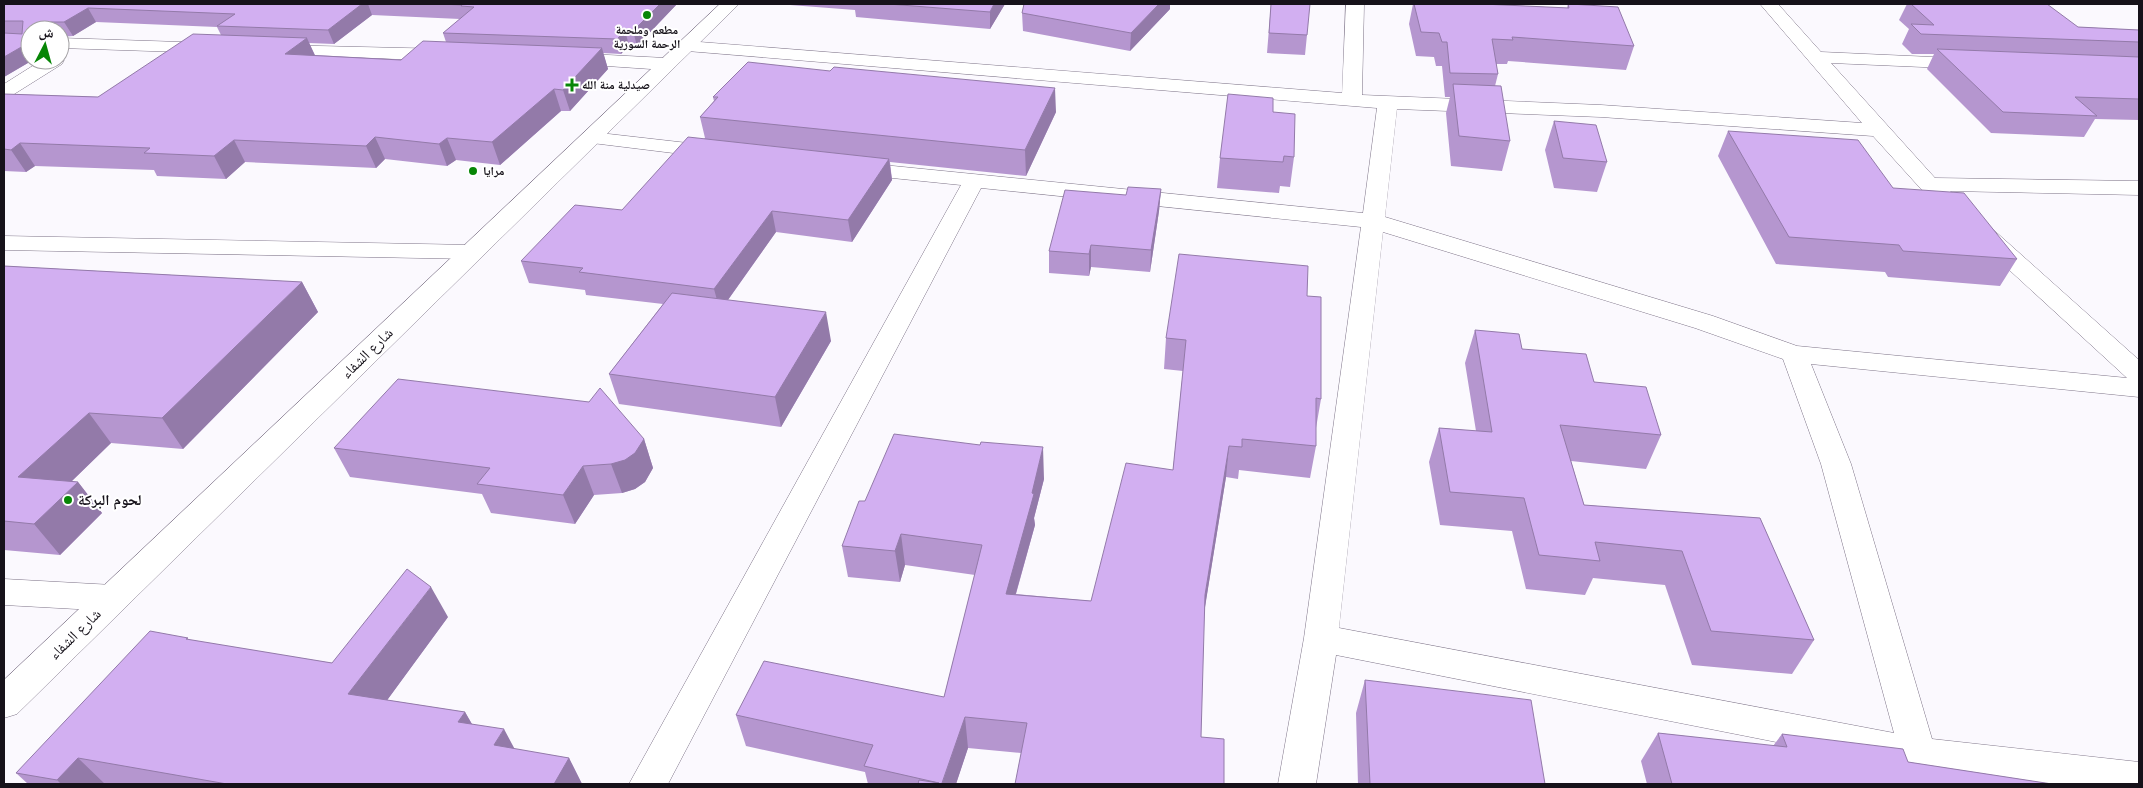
<svg xmlns="http://www.w3.org/2000/svg" width="2143" height="788" viewBox="0 0 2143 788" font-family="'Nunito Sans','Noto Naskh Arabic',sans-serif">
	<style>
		.lines { fill: none; stroke-linecap: round; stroke-linejoin: round }
		.minor-casing { stroke: #7e7488; stroke-width: 1 }
		.tertiary-casing { stroke: #7e7488; stroke-width: 1 }
		.minor { fill: #fff; fill-rule: evenodd }
		.tertiary { fill: #fff; fill-rule: evenodd }
		.wall { fill: #b596cf; fill-rule: evenodd }
		.shaded-wall { fill: #937aa9 }
		.building { fill: #d2aff1; stroke: #937aa9 }
		.poi-dot { fill: #078606; stroke: #fff; stroke-width: 2 }
		.labels { text-anchor: middle; stroke-width: 4; stroke-linejoin: round; paint-order: stroke }
		.far-poi-label { font-size: 12px; font-weight: bold; fill: #16121a; stroke: #fff; text-anchor: start }
		.street-label { font-size: 15px; fill: #16121a; stroke: #fff }
		.poi-label { font-size: 15px; font-weight: bold; fill: #16121a; stroke: #fff; text-anchor: start }
	</style>
	<rect width="100%" height="100%" fill="#fbf9fe"/>
	<g class="lines">
		<defs>
			<path id="minor" d="M1346,4H1364L1362,95L1601,105L1862,123L1760,4H1778L1821,52L1976,59L1978,63L1976,67L1969,69L1831,63L1935,178L2139,181V195L1950,191L2139,360V397L1811,364L1851,464L1932,739L2139,762V784H2037L1918,770L1336,655L1316,784H1278L1304,638L1361,227L981,188L668,784H629L961,185L853,174L845,173L842,168L845,163L853,162L1363,213L1377,108L687,51L681,50L678,46L681,42L687,41L1342,93ZM1397,109L1601,117L1873,136L1921,189L2127,378L1797,346L1713,316L1385,217ZM1383,232L1695,328L1783,359L1821,464L1894,733L1339,628Z
				M60,38L211,43L217,44L220,48L217,52L211,53L60,48Z
				M276,45L446,49L453,51L455,55L453,59L446,61L270,54L267,50L270,46Z
				M569,53L666,58L673,60L675,64L673,68L666,70L562,63L560,59L562,55Z
				M60,56L64,60L62,64L11,96L4,98V84L42,60H60Z
				M591,132L714,146L721,148L725,152L721,156L714,158L584,142L581,138L584,134Z
				M4,236L472,245L480,247L484,252L480,257L472,259L4,250Z
				M4,579L113,585L125,589L129,598L125,607L113,611L4,605Z"/>
			<path id="tertiary" d="M720,4H739L17,714L4,718V680Z"/>
		</defs>
		<use href="#minor" class="minor-casing"/>
		<use href="#tertiary" class="tertiary-casing"/>
		<use href="#minor" class="minor"/>
		<use href="#tertiary" class="tertiary"/>
	</g>
	<path class="wall" d="M4,4H677L637,46L629,45L621,54L603,53L608,69L570,111H561L500,165L456,160L447,166L385,159L376,168L245,162L226,179L157,176L154,170L35,166L26,172L4,171V94L98,97L221,35L217,27L96,22L73,36L60,37V30H30V60H33L4,77ZM372,15L460,19L443,33L446,42L401,60L315,55L309,43L334,44Z
		M777,4H1005L990,29L856,17L855,10Z
		M1024,4H1170V9L1130,51L1023,31L1022,13Z
		M1271,4L1307,35L1305,55L1267,53Z
		M1413,4H1482L1567,8L1568,4L1634,46L1626,70L1508,61L1507,64H1496L1498,74L1495,86L1510,141L1502,171L1451,166L1446,113L1450,97H1445L1442,66H1436L1434,57L1416,56L1409,24Z
		M1907,4L2078,27L2139,30V120L2095,119L2084,137L1991,133L1927,69L1934,54H1912L1902,44L1909,29L1899,20Z
		M713,97L1056,112L1026,176L890,162L892,180L852,242L776,232L728,300L831,341L781,427L619,404L609,374L663,304L586,295L585,290L529,283L521,261L622,210L705,138L700,117L714,101Z
		M1273,112L1294,157L1290,187L1280,186L1279,193L1217,188L1220,158Z
		M1554,121L1607,162L1597,192L1554,188L1545,150Z
		M1728,131L1893,188L2017,259L2000,286L1888,277L1885,272L1776,264L1718,156Z
		M1161,189L1159,211L1150,272L1091,267L1089,276L1049,273V251Z
		M4,266L302,282L318,312L183,449L111,443L72,481L78,482L102,513L60,555L4,550Z
		M1307,296L1321,399L1316,428V446L1310,478L1239,470L1238,479L1226,477L1205,606L1021,753L968,748L956,784H868L865,772L746,746L736,715L944,697L975,575L905,565L900,582L848,577L842,546L865,501L1044,479L1034,518L1035,525L1016,594L1091,601L1173,470L1183,371L1164,369L1166,338Z
		M1475,330L1522,349L1594,382L1661,435L1646,469L1571,461L1584,505L1760,518L1814,640L1792,674L1692,665L1665,585L1593,578L1585,595L1526,589L1512,531L1440,525L1429,462L1439,428L1476,431L1465,363Z
		M644,439L653,468L645,482L635,489L622,493L594,495L575,524L491,513L482,494L350,477L334,448Z
		M448,617L387,700L465,712L472,724L514,749L569,758L582,784H28L16,773L189,640L332,663Z
		M1365,680L1545,784H1358L1356,713Z
		M1658,733L1773,746L1782,734L1908,762L2052,784H1647L1641,761Z"/>
	<path class="shaded-wall" d="M362,4H368L372,15L334,44L328,30Z
		M660,4H677L637,46L633,31Z
		M994,4H1005L990,29V12Z
		M1159,4H1170V9L1130,51L1131,33Z
		M88,8L96,22L73,36L64,22Z
		M50,22L55,30H50Z
		M625,31L629,45L621,54L617,39Z
		M307,38L316,58L285,54Z
		M30,42V60H33L4,77V57Z
		M602,48L608,69L570,111L563,90Z
		M1055,88L1056,112L1026,176L1025,150Z
		M554,89L561,111L500,165L492,142Z
		M375,137L385,159L376,168L366,146Z
		M447,138L456,160L447,166L439,144Z
		M234,140L245,162L226,179L214,156Z
		M20,143L35,166L26,172L11,150Z
		M889,159L892,180L852,242L848,220Z
		M1161,189L1159,211L1150,272L1151,250Z
		M772,211L776,232L720,311L714,289Z
		M1091,245V267L1089,276V254Z
		M302,282L318,312L183,449L162,418Z
		M826,312L831,341L781,427L775,397Z
		M89,413L111,443L44,508L18,477Z
		M644,439L653,468L645,482L635,489L622,493L611,464Z
		M1229,446L1226,477L1202,626L1205,595Z
		M1043,447L1044,479L1034,518L1035,525L1007,625L1006,594Z
		M583,466L594,495L575,524L563,495Z
		M78,482L102,513L60,555L34,524Z
		M901,534L905,565L900,582L895,551Z
		M431,587L448,617L369,725L348,694Z
		M465,712L482,742L458,722Z
		M965,717L968,748L956,784H942Z
		M504,729L520,759L494,745Z
		M78,758L105,784H61L57,780Z
		M569,758L582,784H554Z"/>
	<path class="building" d="M4,4H362L328,30L217,26L235,14L88,8L64,22H50V30H30V42L4,57V33L22,34L23,21H4Z
		M440,4H660L633,31H625L617,39L443,33L474,7L461,6L462,5Z
		M888,4H994L990,12Z
		M1024,4H1159L1131,33L1022,13Z
		M1271,4H1310L1307,35L1269,33Z
		M1414,4H1482L1569,8L1568,4H1570L1618,7L1634,46L1512,37L1513,40L1492,39L1498,74L1450,73L1447,42H1442L1439,33L1421,32Z
		M1911,4H2047L2078,27L2139,30V42L1921,34L1911,24L1934,25Z
		M193,34L307,38L285,54L401,60L423,41L602,48L563,90L554,89L492,142L447,138L439,144L375,137L366,146L234,140L214,156L144,153L150,148L20,143L11,150L4,149V94L98,97Z
		M1937,49L2139,57V99L2075,97L2097,116L2003,112Z
		M748,62L830,71L834,67L1055,88L1025,150L700,117L718,97H713Z
		M1453,84L1501,86L1510,141L1459,136Z
		M1228,94L1273,98V112L1295,114L1294,157L1284,156L1283,162L1220,158Z
		M1554,121L1596,125L1607,162L1563,158Z
		M1728,131L1858,140L1893,188L1964,193L2017,259L1903,251L1899,245L1789,237Z
		M688,137L889,159L848,220L772,211L714,289L579,272L583,268L521,261L575,205L622,210Z
		M1128,187L1161,189L1151,250L1091,245L1089,254L1049,251L1065,190L1126,195Z
		M1179,254L1308,266L1307,296L1321,297V399L1316,398V446L1242,439V447L1229,446L1205,595L1201,737L1224,739V784H1015L1027,723L965,717L942,783L949,784H918L919,780L939,783L864,766L873,745L736,715L764,661L944,697L982,545L901,534L895,551L842,546L859,501H865L894,434L980,445L981,442L1043,447L1032,493L1034,494L1006,594L1091,601L1126,463L1173,470L1186,340L1166,338Z
		M4,266L302,282L162,418L89,413L18,477L78,482L34,524L4,521Z
		M672,293L826,312L775,397L609,374Z
		M1475,330L1519,334L1522,349L1586,354L1594,382L1646,387L1661,435L1560,425L1584,505L1760,518L1814,640L1711,631L1682,551L1595,542L1600,561L1539,555L1524,498L1450,492L1439,428L1492,432Z
		M398,379L589,402L600,388L644,439L635,453L625,460L611,464L583,466L563,495L477,484L490,468L334,448Z
		M407,569L431,587L348,694L465,712L458,722L504,729L494,745L569,758L554,784H227L78,758L57,780L16,773L150,631L188,638L186,639L332,663Z
		M1365,680L1531,700L1545,784H1370Z
		M1658,733L1787,747L1782,734L1903,749L1908,762L2052,784H1672Z"/>
	<g class="poi-dot">
		<circle cx="647" cy="15" r="5"/>
		<path d="M569.5 77.5h5v5h5v5h-5v5h-5v-5h-5v-5h5z"/>
		<circle cx="473" cy="171" r="5"/>
		<circle cx="68" cy="500" r="5"/>
	</g>
	<g class="labels">
		<g class="far-poi-label">
			<text x="647" y="34" text-anchor="middle">مطعم وملحمة<tspan x="647" dy="14">الرحمة السورية</tspan></text>
			<text x="582" y="89">صيدلية منة الله</text>
			<text x="483" y="175">مرايا</text>
		</g>
		<g class="street-label">
			<text transform="translate(367 353) rotate(-44)" y="5">شارع الشفاء</text>
			<text transform="translate(75 634) rotate(-44)" y="5">شارع الشفاء</text>
		</g>
		<g class="poi-label">
			<text x="78" y="505">لحوم البركة</text>
		</g>
	</g>
	<rect width="2143" height="788" fill="none" stroke="#16121a" stroke-width="10"/>
	<g transform="translate(45 45) rotate(6)"><circle r="24" fill="#ffffff" stroke="#a2a0a3"/>
	<path d="M0-4L9 19L0 12L-9 19Z" fill="#078606"/>
	<text y="-8" font-size="14" font-weight="bold" text-anchor="middle" fill="#16121a">ش</text>
	</g>
</svg>
